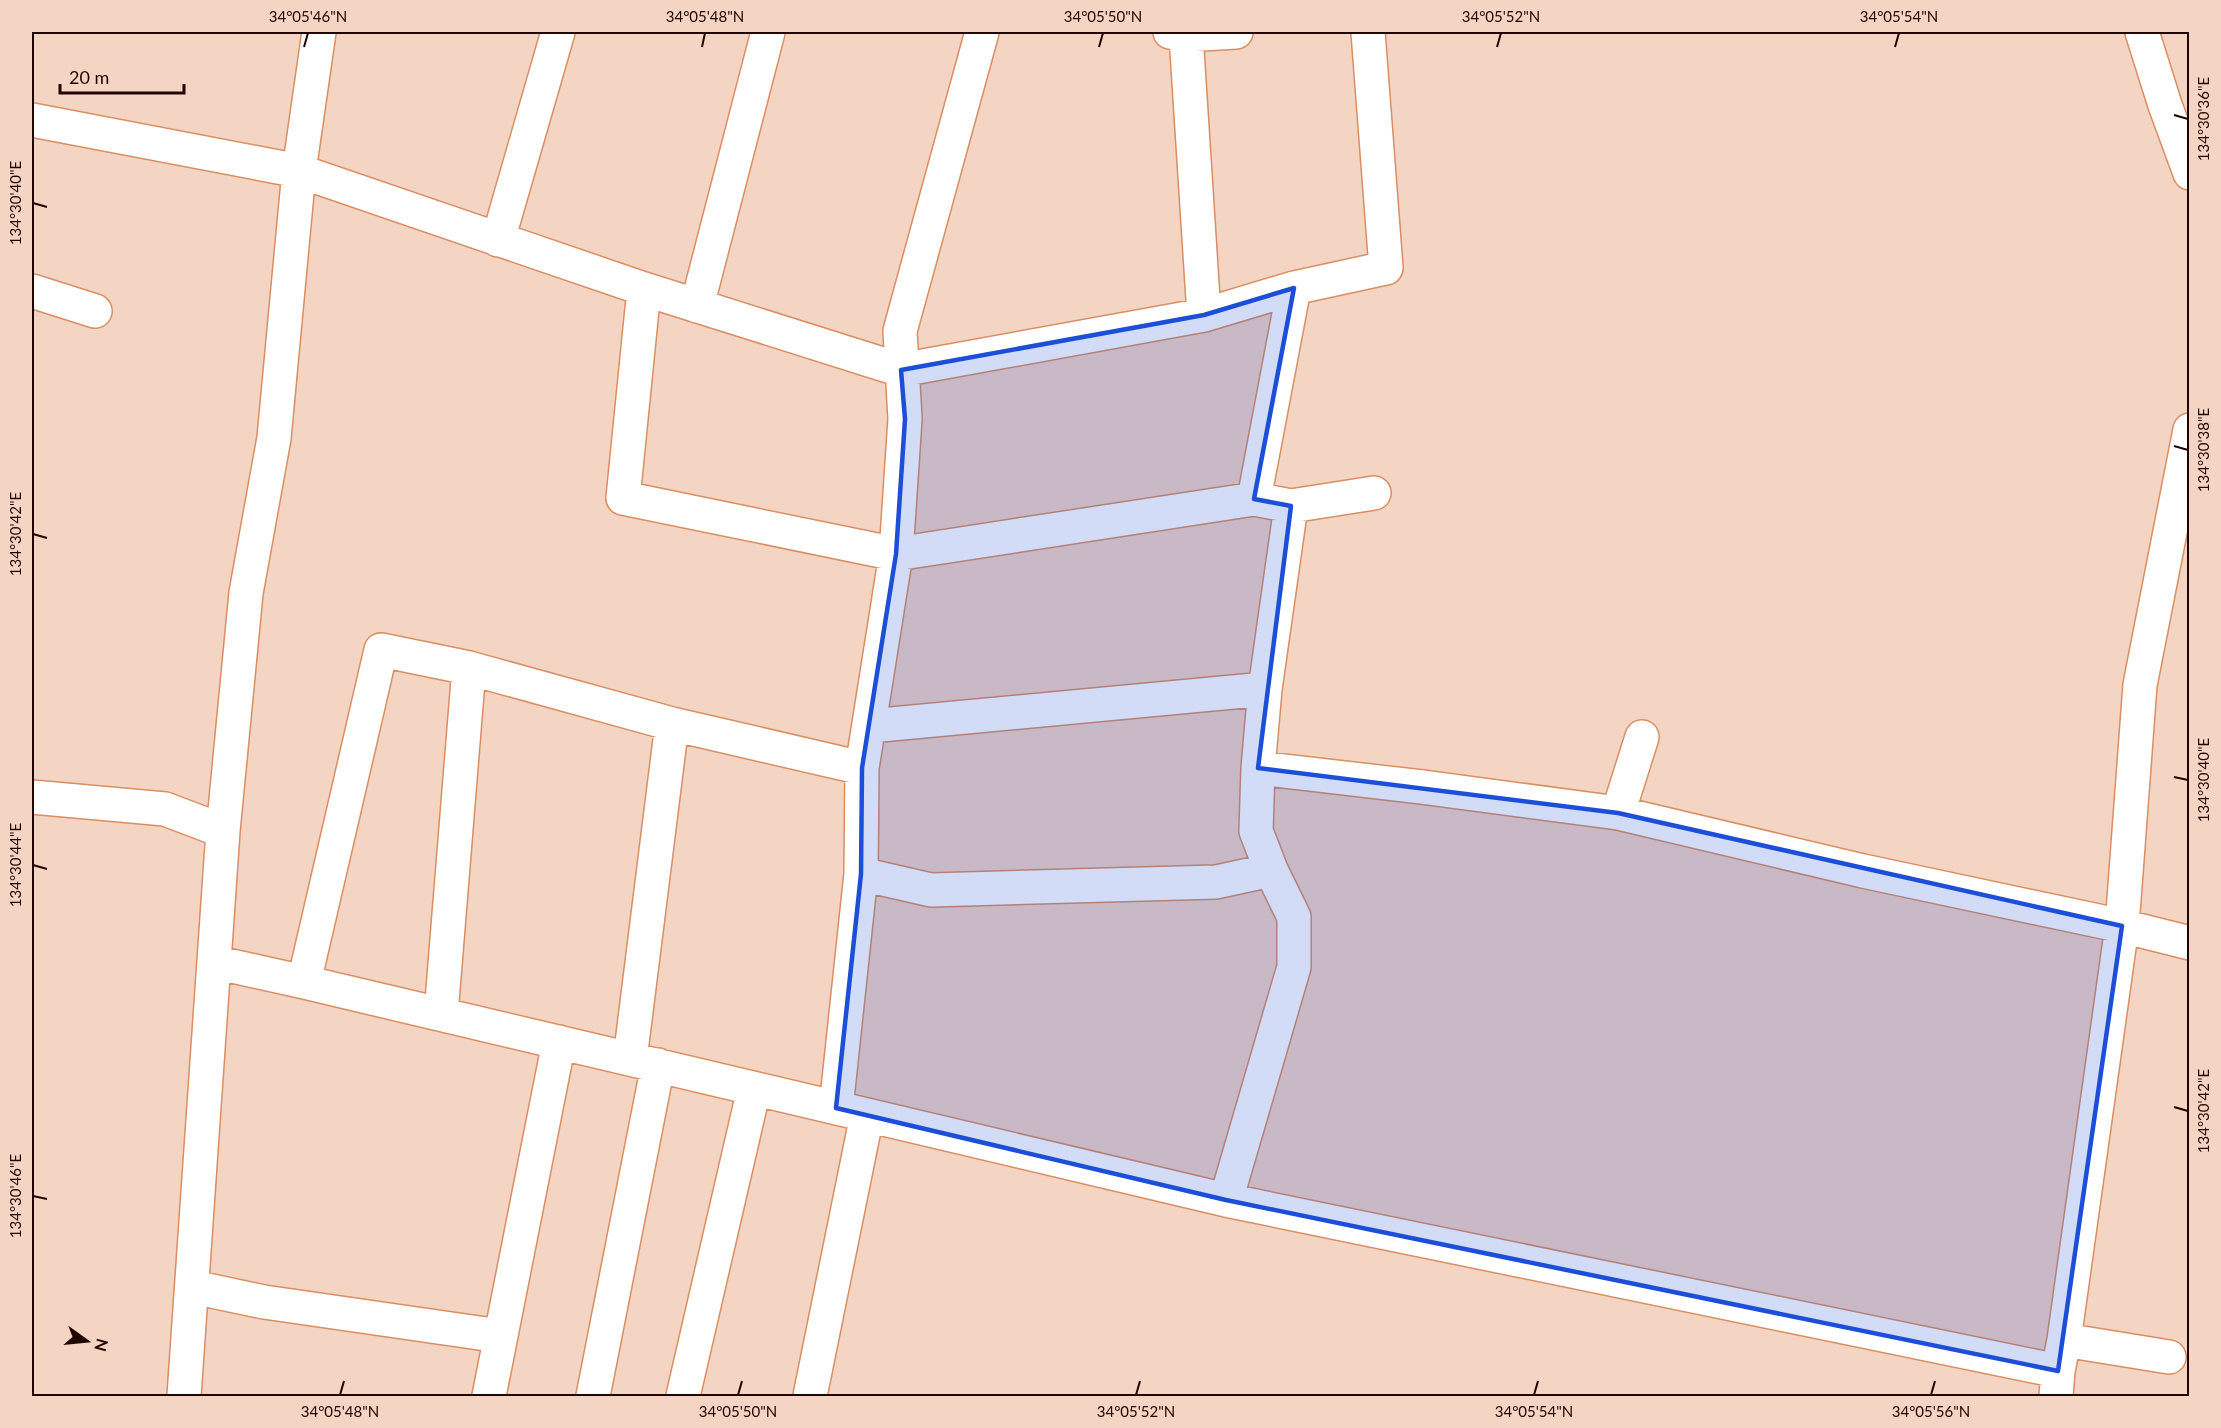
<svg xmlns="http://www.w3.org/2000/svg" width="2221" height="1428" viewBox="0 0 2221 1428" font-family="Lato,sans-serif">
	<style>
		.lines { fill: none; stroke-linecap: round; stroke-linejoin: round }
		.minor-casing { stroke: #d98e63; stroke-width: 36 }
		.minor { stroke: #fff; stroke-width: 33 }
		.marked { fill: #1d4ed8; fill-opacity: 0.2; stroke: #1d4ed8; stroke-width: 4.5; stroke-linejoin: round }
		.ticks { fill: none; stroke: #200600; stroke-width: 2 }
		.neatline { fill: none; stroke: #200600; stroke-width: 2 }
		.ticks-label { font-size: 15px; text-anchor: middle; fill: #200600 }
	</style>
	<rect width="100%" height="100%" fill="#f4d4c2"/>
	<g class="lines">
		<defs>
			<path id="minor" d="M1170,32L1186,35L1236,32
				M2142,32L2165,105L2190,173
				M1186,35L1204,315
				M32,120L299,171L644,289L901,370L1204,315L1294,288L1386,268L1368,32
				M498,240L558,32
				M644,289L623,498L896,554L1254,499L1291,506L1374,493
				M32,291L95,311
				M697,306L768,32
				M1254,499L1294,288
				M870,726L1265,689
				M1258,768L1422,787L1618,813L1863,871L2122,926L2190,943
				M32,797L165,809L223,831
				M1618,813L1642,737
				M861,874L931,890L1216,882L1271,870
				M214,962L304,982L1226,1200L2058,1371
				M304,982L381,650L469,668L672,724L862,768
				M441,1014L469,668
				M630,1059L672,724
				M836,1108L861,874L862,768L896,554L905,419L900,331L982,32
				M1226,1200L1294,967V917L1271,870L1256,831L1258,768L1265,689L1291,506
				M193,1287L264,1302L500,1336
				M2064,1340L2169,1357
				M184,1396L223,831L246,593L274,438L299,171L319,32
				M489,1396L559,1042
				M593,1396L658,1065
				M683,1396L754,1089
				M810,1396L867,1115
				M2056,1396L2058,1371L2064,1340L2122,926L2140,685L2190,430"/>
		</defs>
		<use href="#minor" class="minor-casing"/>
		<use href="#minor" class="minor"/>
	</g>
	<path class="marked" d="M1294,288L1254,499L1291,506L1258,768L1618,813L2122,926L2058,1371L1226,1200L836,1108L861,874L862,768L896,554L905,419L901,370L1204,315Z"/>
	<path class="ticks" d="M304,47L308,33M702,47L705,33M1099,47L1103,33M1497,47L1501,33M1895,47L1899,33M2174,115L2188,119M33,203L47,207M2174,446L2188,450M33,534L47,538M2174,777L2188,780M33,865L47,869M2174,1107L2188,1111M33,1196L47,1199M340,1395L344,1381M738,1395L742,1381M1136,1395L1140,1381M1534,1395L1538,1381M1931,1395L1935,1381"/>
	<rect width="2221" height="1428" fill="none" stroke="#f4d4c2" stroke-width="66"/>
	<g transform="translate(87 1341) rotate(105)" stroke="#f4d4c2" stroke-width="4.5" paint-order="stroke">
	<path d="M0-4.5L10 22L0 15L-10 22Z" fill="#200600"/>
	<text y="-9" font-size="16" font-weight="bold" text-anchor="middle" fill="#200600">N</text>
	</g>
	<path d="M60 84v9h124v-9" fill="none" stroke="#200600" stroke-width="3"/>
	<text x="69" y="84" font-size="18" fill="#200600" stroke="#f4d4c2" stroke-width="4.5" paint-order="stroke">20 m</text>
	<rect x="33" y="33" width="2155" height="1362" class="neatline"/>
	<g class="ticks-label">
		<text x="308" y="22">34°05'46"N</text>
		<text x="705" y="22">34°05'48"N</text>
		<text x="1103" y="22">34°05'50"N</text>
		<text x="1501" y="22">34°05'52"N</text>
		<text x="1899" y="22">34°05'54"N</text>
		<text transform="translate(2204 119) rotate(-90)" y="5">134°30'36"E</text>
		<text transform="translate(16 203) rotate(-90)" y="5">134°30'40"E</text>
		<text transform="translate(2204 450) rotate(-90)" y="5">134°30'38"E</text>
		<text transform="translate(16 534) rotate(-90)" y="5">134°30'42"E</text>
		<text transform="translate(2204 780) rotate(-90)" y="5">134°30'40"E</text>
		<text transform="translate(16 865) rotate(-90)" y="5">134°30'44"E</text>
		<text transform="translate(2204 1111) rotate(-90)" y="5">134°30'42"E</text>
		<text transform="translate(16 1196) rotate(-90)" y="5">134°30'46"E</text>
		<text x="340" y="1417">34°05'48"N</text>
		<text x="738" y="1417">34°05'50"N</text>
		<text x="1136" y="1417">34°05'52"N</text>
		<text x="1534" y="1417">34°05'54"N</text>
		<text x="1931" y="1417">34°05'56"N</text>
	</g>
</svg>
